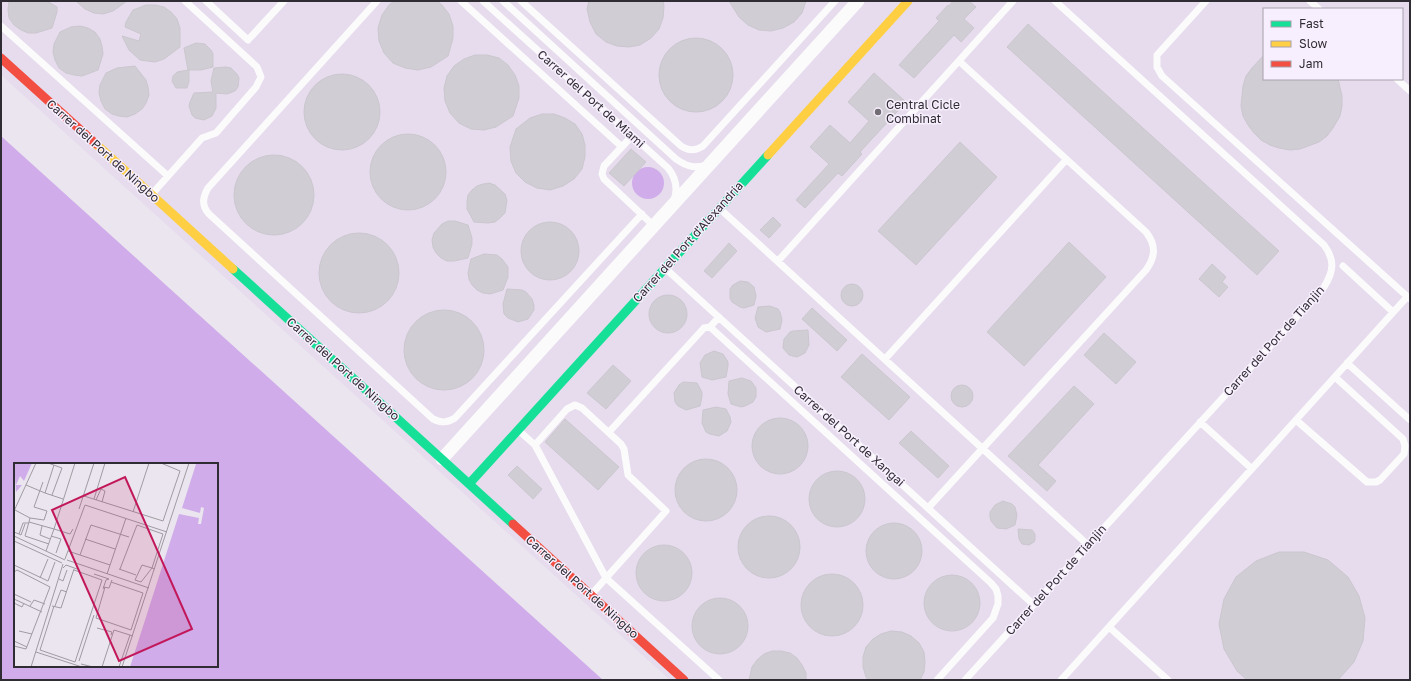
<svg xmlns="http://www.w3.org/2000/svg" width="1411" height="681" viewBox="0 0 1411 681" font-family="'Golos Text',sans-serif">
	<style>
		.built { fill: #e6dced; fill-rule: evenodd }
		.water { fill: #d0adea; fill-rule: evenodd }
		.building { fill: #d1cdd4; stroke: #cbc7ce }
		.lines { fill: none; stroke-linecap: round; stroke-linejoin: round }
		.lane { stroke: #fcfbfc; stroke-width: 7 }
		.street { stroke: #fcfbfc; stroke-width: 13 }
		.fast { stroke: #16e098; stroke-width: 9 }
		.slow { stroke: #ffcf43; stroke-width: 9 }
		.jam { stroke: #f24e42; stroke-width: 9 }
		.poi-dot { fill: #716d74; stroke: #f7effd; stroke-width: 1.5 }
		.labels { text-anchor: middle; stroke-width: 3; stroke-linejoin: round; paint-order: stroke }
		.street-label { font-size: 12px; fill: #302c33; stroke: #f7effd }
		.poi-label { font-size: 12px; fill: #302c33; stroke: #f7effd; text-anchor: start }
		.inset-road { fill: none; stroke: #a09ba3; stroke-width: 1 }
		.view { fill: #c2185b; fill-opacity: 0.15; stroke: #c2185b; stroke-width: 2 }
		.inset-edge { fill: none; stroke: #302c33; stroke-width: 2 }
	</style>
	<rect width="100%" height="100%" fill="#eae5ee"/>
	<path class="built" d="M1,1H1410V680H670L1,75ZM1264,9H1402V79H1264Z"/>
	<path class="water" d="M1,136L603,680H1ZM15,464H217V666H15Z
		M632 183a16 16 0 1 1 32 0a16 16 0 1 1-32 0Z"/>
	<path class="building" d="M9,1H47L57,7V12L52,28L36,33H28L21,30L14,25L9,18L8,10Z
		M76,1H127L113,11L103,14L94,13L85,9Z
		M394,1H437L442,5L449,14L453,26V38L448,56L431,67L418,70L405,68L393,63L384,53L379,41L378,28L382,15L389,5Z
		M589,1H663L664,6L663,18L659,29L651,38L640,45L629,47L617,46L606,42L596,34L590,22L587,9Z
		M729,1H806L802,13L794,22L783,28L771,31L759,30L748,25L739,17Z
		M953,1H969L976,7L964,19L974,28L961,42L954,35L914,78L899,65L939,21L936,18L948,5L949,6Z
		M146,5H155L164,7L171,12L177,19L180,28V47L164,59L155,62L140,60L129,50L122,36L139,41L141,34L125,27L126,22L133,10Z
		M1028,24L1279,251L1257,275L1007,47Z
		M80,26L88,28L95,32L100,39L102,46L103,54L98,70L82,76L74,75L66,73L59,68L55,60L53,52L54,44L60,32L71,27Z
		M659 75a37 37 0 1 1 74 0a37 37 0 1 1-74 0Z
		M196,43L205,44L211,50L213,54V67L201,70H189V81L187,88H176L172,81L173,76L177,72L188,70L184,48Z
		M475,55H487L499,58L508,65L515,75L519,86V98L513,116L496,127L484,130L471,129L459,123L450,113L445,101L444,88L447,76L454,66L464,59Z
		M1264,55V79H1338L1342,96V106L1340,116L1333,128L1327,136L1319,142L1300,149L1290,150L1279,148L1270,145L1261,140L1254,133L1248,125L1243,116L1241,106L1243,86L1246,76L1252,68Z
		M135,66L146,80L148,87L149,95L146,103L142,109L135,114L127,117L119,116L112,114L105,109L101,101L99,93L100,85L106,73L117,68Z
		M226,67L231,68L237,74L239,78L238,87L235,91L227,94L216,93V108L212,116L204,120L195,118L192,115L189,106L190,102L194,93L213,92L211,81L214,68Z
		M874,73L906,102L860,152L862,154L842,176L838,173L805,208L796,200L829,164L810,147L830,125L850,143L869,121L848,102Z
		M304 112a38 38 0 1 1 76 0a38 38 0 1 1-76 0Z
		M542,114H554L565,118L575,124L582,134L585,145V157L582,169L574,179L563,186L550,190L537,188L525,182L516,173L511,161L510,147L516,129L530,118Z
		M370 172a38 38 0 1 1 76 0a38 38 0 1 1-76 0Z
		M960,142L997,177L916,265L878,231Z
		M631,149L646,162L624,186L609,173Z
		M234 195a40 40 0 1 1 80 0a40 40 0 1 1-80 0Z
		M489,183L495,185L505,194L507,200L505,213L500,218L495,222L488,223L474,222L467,209V202L468,195L472,190L477,186L483,184Z
		M773,217L781,225L769,238L760,230Z
		M448,221H455L468,225L472,238V244L468,258L454,261H447L441,258L436,253L433,247L432,240L434,233L442,224Z
		M521 251a29 29 0 1 1 58 0a29 29 0 1 1-58 0Z
		M319 273a40 40 0 1 1 80 0a40 40 0 1 1-80 0Z
		M1069,242L1106,277L1024,366L987,332Z
		M729,243L737,251L712,278L704,271Z
		M484,254L497,255L502,259L508,267V277L503,290L490,294L483,293L477,290L472,285L469,279L468,273L471,259Z
		M1212,264L1226,277L1222,282L1228,287L1219,297L1199,279Z
		M740,281L748,282L754,287L756,296L754,305L744,308L740,307L732,302L730,298V289L733,285Z
		M841 295a11 11 0 1 1 22 0a11 11 0 1 1-22 0Z
		M507,289L522,290L526,292L532,299L534,305V310L528,319L518,322L508,318L504,314L503,304Z
		M649 314a19 19 0 1 1 38 0a19 19 0 1 1-38 0Z
		M770,306L778,309L780,312L782,320L780,329L766,332L758,327L755,318L758,307Z
		M812,308L847,340L837,351L802,319Z
		M404 350a40 40 0 1 1 80 0a40 40 0 1 1-80 0Z
		M808,330L809,345L805,353L797,357L789,355L783,348L784,339L790,332L793,331Z
		M1104,333L1136,362L1116,384L1084,355Z
		M714,351L723,354L728,362V366L726,377L712,380L702,377L700,363L705,355Z
		M862,354L910,397L889,420L841,377Z
		M613,365L631,381L606,409L587,393Z
		M742,378L751,381L756,388V397L753,402L745,406L741,407L731,404L728,394L729,381Z
		M683,382L697,383L702,392V396L700,406L686,410L678,406L675,402L674,393L679,385Z
		M951 396a11 11 0 1 1 22 0a11 11 0 1 1-22 0Z
		M1074,386L1094,404L1038,465L1056,481L1047,491L1008,456Z
		M716,407L726,409L730,417L731,422L727,431L719,436L710,434L706,432L702,423L703,410Z
		M752 446a28 28 0 1 1 56 0a28 28 0 1 1-56 0Z
		M565,419L619,467L598,490L545,442Z
		M911,431L949,466L938,478L899,443Z
		M675 490a31 31 0 1 1 62 0a31 31 0 1 1-62 0Z
		M517,466L542,489L533,499L508,475Z
		M809 499a28 28 0 1 1 56 0a28 28 0 1 1-56 0Z
		M1003,501L1012,504L1015,507L1017,515L1015,525L1006,529L997,528L991,521L990,517V512L995,505Z
		M738 547a31 31 0 1 1 62 0a31 31 0 1 1-62 0Z
		M866 551a28 28 0 1 1 56 0a28 28 0 1 1-56 0Z
		M1018,529L1032,530L1035,534V540L1034,542L1029,545L1022,544L1019,539Z
		M636 573a28 28 0 1 1 56 0a28 28 0 1 1-56 0Z
		M1279,552H1304L1328,560L1348,577L1359,596L1365,618L1363,641L1354,662L1338,680H1247L1237,671L1224,649L1219,624L1224,599L1236,577L1256,561Z
		M801 605a31 31 0 1 1 62 0a31 31 0 1 1-62 0Z
		M924 603a28 28 0 1 1 56 0a28 28 0 1 1-56 0Z
		M692 626a28 28 0 1 1 56 0a28 28 0 1 1-56 0Z
		M891,631L902,632L911,636L919,643L924,652L925,662L924,672L920,680H868L866,677L863,667V657L866,647L873,639L881,634Z
		M772,651H781L790,653L797,658L802,665L806,673V680H749L752,667L757,660L764,654Z"/>
	<g class="lines">
		<path class="lane" d="M206,1L248,40L284,1
			M377,1L208,188C203,197 201,205 209,214L433,419C442,423 447,423 455,418L642,214
			M461,1L622,147
			M483,1L668,168C676,178 678,189 674,200
			M503,1L676,159C686,166 694,169 706,165
			M521,1L681,146C689,151 695,151 703,146L835,1
			M1206,1L1157,55V67L1162,76L1410,299
			M1310,1L1319,9
			M1,26L168,176
			M1397,79L1410,91
			M632,136L604,166L602,174L604,179L654,226
			M152,194L202,138L216,133L256,87L261,77L257,67L185,1
			M719,208L1088,545
			M778,261L1013,1
			M1343,266L1393,312
			M665,268L1034,605
			M710,327L991,583L996,589L998,596V604L993,618L937,680
			M885,359L1066,160
			M1347,363L1410,420
			M1296,420L1367,482H1376L1380,480L1404,454L1405,446L1403,439L1335,377
			M1200,422L1252,469
			M518,430L535,445
			M609,432L704,328L710,327L719,317
			M928,508L1146,270C1156,256 1156,245 1146,232L959,61
			M591,595L606,578L535,445L567,409L575,405L582,408L621,444L624,449L628,475L666,511L606,578L719,680
			M1109,627L1168,680
			M965,680L1324,287C1334,271 1335,260 1324,245L1055,1
			M1061,680L1407,297"/>
		<path class="street" d="M442,459L858,1"/>
		<path class="fast" d="M233,269L513,524
			M469,484L768,155"/>
		<path class="slow" d="M96,144L233,269
			M768,155L908,1"/>
		<path class="jam" d="M1,58L96,144
			M513,524L684,680"/>
	</g>
	<circle class="poi-dot" cx="878" cy="112" r="4"/>
	<g class="labels">
		<g class="street-label">
			<text transform="translate(591 99) rotate(42)" y="4">Carrer del Port de Miami</text>
			<text transform="translate(103 151) rotate(42)" y="4">Carrer del Port de Ningbo</text>
			<text transform="translate(688 242) rotate(-48)" y="4">Carrer del Port d'Alexandria</text>
			<text transform="translate(1274 341) rotate(-48)" y="4">Carrer del Port de Tianjin</text>
			<text transform="translate(343 369) rotate(42)" y="4">Carrer del Port de Ningbo</text>
			<text transform="translate(849 436) rotate(42)" y="4">Carrer del Port de Xangai</text>
			<text transform="translate(1056 580) rotate(-48)" y="4">Carrer del Port de Tianjin</text>
			<text transform="translate(582 587) rotate(42)" y="4">Carrer del Port de Ningbo</text>
		</g>
		<g class="poi-label">
			<text x="886" y="109">Central Cicle<tspan x="886" dy="14">Combinat</tspan></text>
		</g>
	</g>
	<g transform="translate(14 463)">
		<rect width="204" height="204" fill="#eae5ee"/>
		<path d="M0,0H18L10,18L6,13L2,22H8L2,29ZM204,0V204H116L165,51L185,55L184,61H187L190,45L187,44L186,50L168,45L182,1Z" fill="#d0adea"/>
		<path class="inset-road" d="M34,0L48,5L38,32M12,22L31,30L40,2M31,30L49,36M70,33L149,58L166,8L147,0M80,36L91,0M82,37L87,26L91,28L88,39M65,46L80,0M1,47L16,55L15,59L40,66L61,0M0,48L22,0M119,49L135,0M16,55L30,57L33,48L20,44L29,19M15,59L11,73L35,81M28,63L26,72L36,76M0,69L5,71L9,60H15M5,71L7,72L11,61M0,73L51,97M37,73L47,76L42,90M71,76L101,86M0,78L48,100M32,88L40,66L56,71L59,66M54,88L96,102M66,92L77,62L115,74M51,96L71,42L153,69M53,97L135,125M0,102L34,118L41,99M49,105L52,102L63,106M105,106L122,112M106,106L123,62L149,71L138,105L128,102L121,117L127,119L138,105L141,106M0,109L3,107L36,124L12,186L0,183M80,111L95,116M93,111L112,55M26,115L34,96M45,116L49,118L53,107M89,124L95,125L98,117M91,124L82,155L117,167L129,130L97,119M89,126L92,117L95,116M0,131L17,139M0,136L28,149M0,140L8,144L10,140M16,143L20,137L31,141M38,143L47,145L60,106M40,143L26,187L61,199L88,117L60,107M41,143L47,127L53,129M83,165L98,169L97,172M5,168L18,171M0,178L13,184M22,189L68,204M65,198L80,152M67,201L79,204M17,204L49,101M88,204L100,167L119,173M105,204L116,172M108,204L175,0"/>
		<path class="view" d="M111,14L178,166L105,198L38,47Z"/>
		<rect width="204" height="204" class="inset-edge"/>
	</g>
	<rect width="1411" height="681" fill="none" stroke="#302c33" stroke-width="4"/>
	<rect x="1263" y="8" width="140" height="72" fill="#f7effd" stroke="#a7a1ac"/>
	<rect x="1271" y="21" width="20" height="6" fill="#16e098" stroke="#a7a1ac"/>
	<text x="1299" y="28" font-size="12" fill="#302c33">Fast</text>
	<rect x="1271" y="41" width="20" height="6" fill="#ffcf43" stroke="#a7a1ac"/>
	<text x="1299" y="48" font-size="12" fill="#302c33">Slow</text>
	<rect x="1271" y="61" width="20" height="6" fill="#f24e42" stroke="#a7a1ac"/>
	<text x="1299" y="68" font-size="12" fill="#302c33">Jam</text>
</svg>
